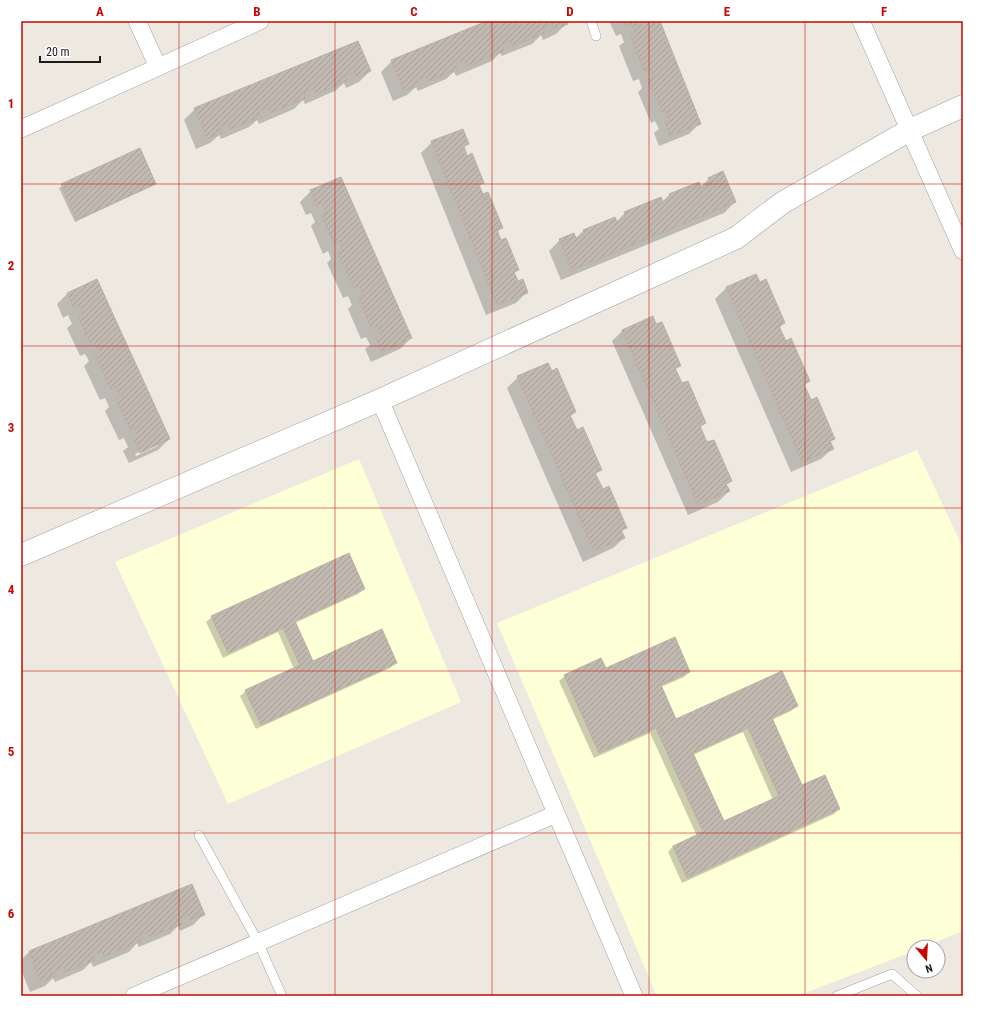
<svg xmlns="http://www.w3.org/2000/svg" width="984" height="1017" viewBox="0 0 984 1017" font-family="'Roboto Condensed',sans-serif">
	<style>
		.education { fill: #fdffd7 }
		.shadow { fill: #0003; fill-rule: evenodd }
		.building { fill: url(#building-hatch); stroke: #beb0a3; fill-rule: evenodd }
		.lines { fill: none; stroke-linecap: round; stroke-linejoin: round }
		.service-casing { stroke: #a2a2a2; stroke-width: 10 }
		.minor-casing { stroke: #a2a2a2; stroke-width: 18 }
		.tertiary-casing { stroke: #a2a2a2; stroke-width: 23 }
		.service { stroke: #fff; stroke-width: 9 }
		.minor { stroke: #fff; stroke-width: 17 }
		.tertiary { stroke: #fff; stroke-width: 22 }
		.grid { fill: none; stroke: #c50801; stroke-width: 1; stroke-opacity: 0.55 }
		.neatline { fill: none; stroke: #c50801; stroke-width: 1.5 }
		.grid-label { font-size: 13px; text-anchor: middle; font-weight: bold; fill: #c50801 }
	</style>
	<defs>
		<pattern id="building-hatch" width="6" height="6" patternUnits="userSpaceOnUse"><rect width="6" height="6" fill="#c1b8b0"/><path d="M-1 1l2-2M0 6l6-6M5 7l2-2" fill="none" stroke="#a59e97"/></pattern>
	</defs>
	<rect width="100%" height="100%" fill="#ede9e0"/>
	<path class="education" d="M917,450L963,548V931L923,947H914V951L797,996H657L497,623Z
		M359,459L461,702L228,804L115,562Z"/>
	<path class="shadow" d="M490,21H566L567,23L556,34L543,40L541,35L532,44L502,56L500,53L492,61L456,76L454,72L446,79L418,91L416,87L407,95L393,101L381,72L392,61Z
		M609,21H659L700,123L689,134L659,146L654,133L659,129L655,121L651,123L638,92L642,88L639,79L633,81L619,46L624,42L621,34L616,36Z
		M358,42L370,71L359,82L346,88L344,83L335,91L305,104L303,100L294,109L259,124L257,120L249,127L221,139L219,135L210,143L196,149L184,120L195,109Z
		M432,142L468,144L463,148L483,183L479,187L482,195L501,228L497,233L500,241L518,269L514,273L517,282L527,292L516,303L486,315L421,153Z
		M140,149L155,184L75,222L59,188Z
		M340,178L411,338L400,349L371,362L365,349L370,345L366,337L361,339L348,309L352,305L348,296L343,298L327,263L331,259L328,251L323,254L311,226L315,222L311,213L306,215L300,202L311,191Z
		M709,179L735,202L724,213L561,280L549,251L560,240L575,239L583,231L616,222L625,213L662,202L670,194L700,187Z
		M756,275L784,323L779,328L785,342L809,381L804,386L810,401L834,438L830,443L832,449L821,459L791,472L715,299L726,288Z
		M97,280L169,439L158,450L129,463L123,451L128,447L124,438L119,440L105,411L109,407L105,398L100,400L84,366L89,361L85,354L80,356L67,328L72,324L68,315L63,318L57,304L68,293ZM158,444V446L136,456L135,454Z
		M656,326L680,365L675,370L681,385L705,423L700,428L707,444L730,481L726,485L729,491L718,502L688,515L612,341L622,331Z
		M518,377L575,412L570,417L577,431L600,470L595,475L602,490L626,528L621,532L624,538L613,548L583,562L507,388Z
		M364,589L358,594L295,623L312,662L396,663L390,668L256,729L240,696L246,691L294,669L278,632L223,658L206,622L212,617Z
		M605,669L689,672L684,677L661,687L676,720L797,706L791,711L772,720L802,786L839,809L834,814L682,883L668,852L673,846L697,836L650,733L594,758L559,681L565,676ZM743,732L773,800L723,822L693,755Z
		M192,885L204,914L193,925L180,931L178,926L170,934L139,947L137,943L129,952L93,967L91,962L83,970L55,982L53,978L45,986L30,992L21,970V960L29,952Z"/>
	<path class="building" d="M487,21H567L568,24L554,30L552,24L543,28L545,33L513,46L510,41L501,45L504,51L467,66L464,60L456,64L458,69L428,81L426,76L417,80L420,85L404,91L391,60Z
		M624,21H660L701,124L670,136L665,122L670,120L666,111L662,112L648,80L654,78L650,69L644,71L630,35L635,32L632,24L627,26Z
		M358,41L371,71L357,77L355,72L346,76L347,81L316,94L313,89L304,93L306,98L270,113L267,108L259,112L261,117L231,129L229,124L220,127L222,133L207,139L194,108Z
		M463,129L469,144L464,146L467,156L472,153L484,183L479,185L483,194L488,192L503,228L497,230L501,240L506,238L519,270L514,272L518,281L523,279L528,293L497,305L431,141Z
		M140,148L156,184L77,220L61,184Z
		M723,171L736,202L572,270L559,239L574,233L576,238L585,234L583,230L615,217L617,222L626,218L624,212L661,197L663,202L671,199L669,194L699,182L701,187L710,183L708,178Z
		M341,177L412,338L382,352L376,338L381,335L377,326L372,329L358,297L363,295L359,286L354,288L337,252L343,250L339,241L334,244L321,214L326,212L322,203L317,205L310,190Z
		M756,274L760,282L766,279L785,323L779,326L786,341L791,338L810,381L804,384L811,400L817,397L835,439L830,441L834,449L802,462L726,287Z
		M97,279L170,439L140,453L134,439L139,437L134,428L130,430L116,399L121,397L116,387L111,390L95,354L100,352L96,344L91,345L78,317L83,314L79,305L74,308L67,293Z
		M653,316L656,324L662,322L681,366L675,368L682,383L688,381L706,423L700,426L707,442L714,440L732,481L726,484L730,491L698,505L622,330Z
		M548,363L552,371L557,368L576,412L570,415L577,430L583,427L602,470L595,473L603,489L609,486L627,528L621,530L625,538L594,551L517,376Z
		M349,553L365,589L295,621L313,661L382,629L397,663L261,725L245,690L300,665L283,628L228,653L211,616Z
		M675,637L690,672L661,685L676,719L782,671L798,706L772,718L802,785L825,775L840,809L687,878L673,846L703,832L656,728L599,753L564,675L601,658L606,668ZM748,728L779,796L724,821L693,753Z
		M192,884L205,915L191,920L189,915L180,919L182,924L150,937L148,932L138,936L141,941L104,957L102,951L93,955L95,960L66,972L64,967L54,971L57,976L41,982L29,951Z"/>
	<g class="lines">
		<defs>
			<path id="service" d="M591,21L596,36
				M199,835L258,942L282,996
				M837,996L892,974L917,996"/>
			<path id="minor" d="M137,21L158,67
				M861,21L963,251
				M21,129L260,21
				M380,400L634,996
				M134,996L556,814"/>
			<path id="tertiary" d="M21,555L380,400L736,238L782,203L910,130L963,106"/>
		</defs>
		<use href="#service" class="service-casing"/>
		<use href="#minor" class="minor-casing"/>
		<use href="#tertiary" class="tertiary-casing"/>
		<use href="#service" class="service"/>
		<use href="#minor" class="minor"/>
		<use href="#tertiary" class="tertiary"/>
	</g>
	<path class="grid" d="M179,21V996M335,21V996M492,21V996M649,21V996M805,21V996M21,184H963M21,346H963M21,508H963M21,671H963M21,833H963"/>
	<rect width="984" height="1017" fill="none" stroke="#ffffff" stroke-width="44"/>
	<g transform="translate(926 959) rotate(162)"><circle r="19" fill="#ffffff" stroke="#a4a4a4"/>
	<path d="M0-3L7 15L0 10L-7 15Z" fill="#c50801"/>
	<text y="-6" font-size="11" font-weight="bold" text-anchor="middle" fill="#1b1b1b">N</text>
	</g>
	<path d="M40 56v6h60v-6" fill="none" stroke="#1b1b1b" stroke-width="2"/>
	<text x="46" y="56" font-size="12" fill="#1b1b1b" stroke="#ffffff" stroke-width="3" paint-order="stroke">20 m</text>
	<rect x="22" y="22" width="940" height="973" class="neatline"/>
	<g class="grid-label">
		<text x="100" y="16">A</text>
		<text x="257" y="16">B</text>
		<text x="414" y="16">C</text>
		<text x="570" y="16">D</text>
		<text x="727" y="16">E</text>
		<text x="884" y="16">F</text>
		<text x="11" y="108">1</text>
		<text x="11" y="270">2</text>
		<text x="11" y="432">3</text>
		<text x="11" y="594">4</text>
		<text x="11" y="756">5</text>
		<text x="11" y="918">6</text>
	</g>
</svg>
